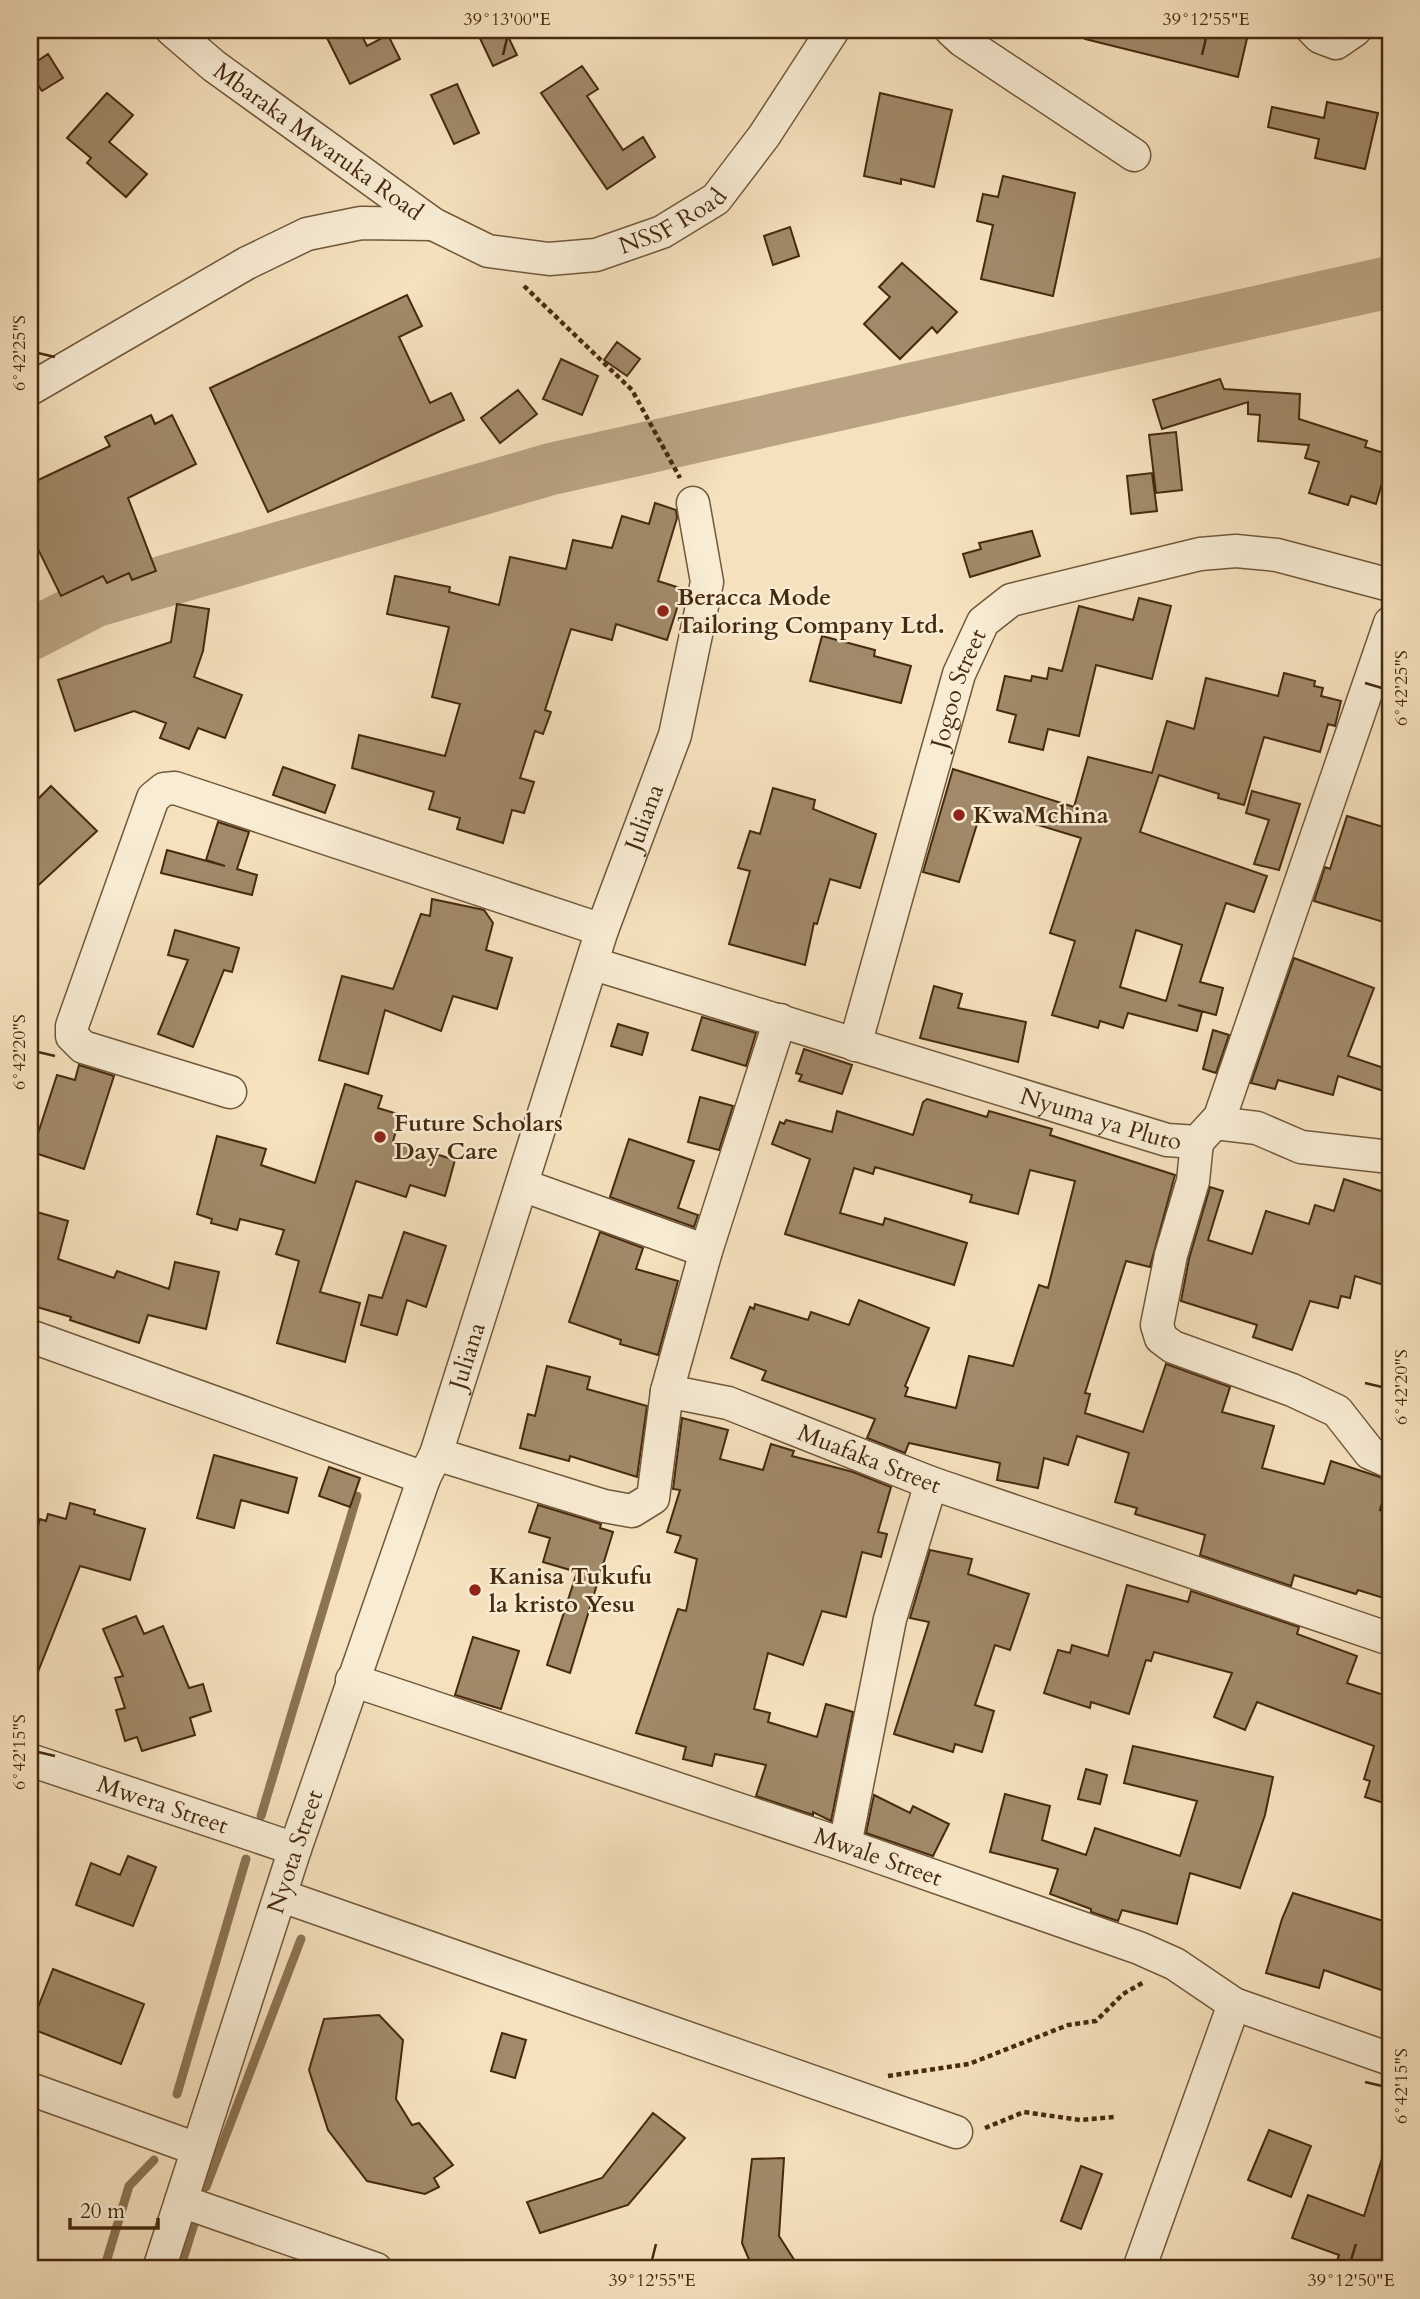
<svg xmlns="http://www.w3.org/2000/svg" width="1420" height="2299" viewBox="0 0 1420 2299" font-family="Cardo,serif">
	<style>
		.lines { fill: none; stroke-linecap: round; stroke-linejoin: round }
		.stream { stroke: #8c7354; stroke-width: 9 }
		.river { stroke: #baa382; stroke-width: 52 }
		.building { fill: #a18969; stroke: #462a0e; stroke-width: 2; fill-rule: evenodd }
		.minor-casing { stroke: #72583a; stroke-width: 35 }
		.path { stroke: #462a0e; stroke-width: 4.5; stroke-dasharray: 5 3.5; stroke-linecap: butt }
		.minor { stroke: #f8ecd4; stroke-width: 32 }
		.ticks { fill: none; stroke: #462a0e; stroke-width: 2.5 }
		.poi-dot { fill: #8f2418; stroke: #f8ecd4; stroke-width: 2.5 }
		.labels { text-anchor: middle; stroke-width: 5; stroke-linejoin: round; paint-order: stroke }
		.street-label { font-size: 24px; fill: #462a0e; stroke: #f8ecd4 }
		.poi-label { font-size: 24px; font-weight: bold; fill: #462a0e; stroke: #f8ecd4; text-anchor: start }
		.neatline { fill: none; stroke: #462a0e; stroke-width: 2.5 }
		.ticks-label { font-size: 18px; text-anchor: middle; fill: #462a0e }
	</style>
	<rect width="100%" height="100%" fill="#f5e1bd"/>
	<filter id="stains"><feTurbulence type="fractalNoise" baseFrequency=".00286" numOctaves="4"/><feColorMatrix values="0 0 0 0 .2 0 0 0 0 .09 0 0 0 0 .02 0 0 0 .5 -.17"/></filter>
	<radialGradient id="worn" r=".72"><stop offset=".6" stop-color="#630" stop-opacity="0"/><stop offset="1" stop-color="#630" stop-opacity=".3"/></radialGradient>
	<g class="lines">
		<path class="stream" d="M261,1816L357,1496
			M177,2094L246,1859
			M206,2187L301,1939
			M104,2269L129,2186L154,2160
			M180,2269L195,2221"/>
		<path class="river" d="M30,635L96,601L551,469L1390,282"/>
	</g>
	<path class="building" d="M323,30H359L367,46L388,35L400,59L350,84Z
		M476,30H505L517,55L493,66Z
		M1086,30H1249L1238,77L1085,39Z
		M48,54L63,78L42,91L30,73V66Z
		M582,66L598,89L587,96L623,150L643,137L655,157L607,189L541,93Z
		M457,84L479,133L454,144L431,95Z
		M107,93L133,115L109,142L147,174L126,197L87,163L91,158L67,138Z
		M880,93L952,110L934,187L901,179V184L864,176Z
		M1327,102L1378,113L1365,169L1315,158L1319,139L1268,127L1272,107L1324,118Z
		M1003,176L1075,193L1053,296L981,279L993,225L977,221L983,194L998,197Z
		M790,227L799,256L773,265L764,236Z
		M902,263L957,312L937,333L932,327L900,359L864,324L890,297L879,287Z
		M407,295L422,326L399,337L430,403L451,393L464,420L268,512L210,388Z
		M617,342L640,359L627,376L604,360Z
		M561,359L598,376L582,415L543,399Z
		M1220,379L1224,389L1300,394L1299,419L1367,441L1365,447L1390,455L1376,504L1351,496L1348,505L1309,493L1319,462L1305,458L1309,445L1258,441L1260,415L1248,414V402L1162,429L1153,400Z
		M518,390L537,414L500,443L481,418Z
		M151,415L155,424L172,415L196,464L128,498L156,571L132,580L129,573L107,583L103,576L61,596L38,549L30,553V484L110,446L105,437Z
		M1176,432L1182,490L1156,493L1149,435Z
		M1152,473L1157,511L1131,514L1127,476Z
		M655,503L676,510L677,518L658,581L683,589L667,640L616,624L612,640L571,629L545,710L551,712L543,734L535,731L520,778L534,782L524,813L512,810L503,843L457,829L460,818L429,809L434,792L352,768L359,735L445,756L460,704L432,697L449,627L387,614L395,576L450,587L449,592L499,605L510,557L566,569L573,540L612,548L622,516L649,524Z
		M1032,531L1040,556L970,577L963,554L981,549L979,543Z
		M1139,598L1171,606L1152,679L1096,665L1079,736L1048,729L1043,750L1009,742L1016,715L997,710L1005,676L1031,681L1032,676L1047,679L1049,668L1062,671L1079,606L1133,620Z
		M177,604L209,609L203,651L194,677L242,695L225,738L198,728L189,749L160,738L166,723L134,711L75,731L58,680L171,642Z
		M822,636L875,650L874,656L911,666L901,703L810,681Z
		M1284,673L1315,681L1314,686L1323,688L1321,696L1341,701L1335,726L1328,724L1320,752L1264,737L1244,805L1218,798L1219,794L1159,775L1140,832L1267,876L1254,912L1226,903L1200,982L1223,988L1216,1015L1178,1005L1202,1012L1197,1031L1128,1013L1123,1028L1100,1021L1098,1028L1052,1015L1075,941L1050,933L1081,838L982,808L959,882L923,872L953,769L1074,807L1088,757L1152,773L1167,721L1194,729L1206,678L1278,696ZM1136,930L1182,945L1166,1001L1120,987Z
		M283,767L335,785L325,813L273,795Z
		M51,786L97,831L30,893V807Z
		M773,788L815,800L813,809L876,834L860,888L830,879L817,924L814,923L805,965L729,944L750,871L738,868L750,831L760,834Z
		M1252,791L1300,804L1279,870L1254,864L1269,820L1246,813Z
		M1347,816L1390,829V924L1314,901L1325,867L1330,869Z
		M218,822L249,832L237,869L257,875L252,895L161,873L167,850L225,866L206,860Z
		M432,899L484,910L493,923L486,950L512,958L497,1009L453,996L441,1031L385,1010L368,1074L319,1060L342,976L393,989L421,914L430,916Z
		M175,930L239,948L232,972L224,970L193,1047L158,1034L188,960L168,955Z
		M1294,958L1374,988L1348,1056L1390,1070V1093L1338,1076L1333,1095L1278,1080L1275,1089L1251,1083Z
		M934,986L962,994L958,1008L1026,1022L1018,1062L920,1038Z
		M702,1017L756,1033L746,1066L692,1050Z
		M618,1024L648,1033L642,1055L611,1046Z
		M1213,1030L1229,1035L1216,1073L1203,1069Z
		M804,1049L852,1065L842,1094L799,1081L802,1075L796,1073Z
		M79,1065L114,1076L84,1169L32,1152L57,1075L75,1080Z
		M345,1084L382,1096L378,1108L401,1115L393,1141L455,1160L445,1196L410,1185L406,1197L356,1181L320,1292L360,1303L345,1362L277,1343L299,1261L276,1254L284,1230L240,1219L237,1230L211,1223L212,1219L197,1214L217,1136L266,1149L261,1165L315,1183Z
		M700,1097L733,1106L719,1150L688,1142Z
		M927,1099L987,1117L989,1111L1052,1129L1050,1135L1175,1175L1150,1267L1126,1261L1085,1393L1090,1394L1085,1413L1143,1432L1166,1364L1230,1387L1222,1412L1274,1426L1262,1468L1324,1484L1331,1461L1389,1480L1380,1510L1390,1513V1600L1358,1590L1356,1594L1294,1575L1291,1586L1200,1555L1205,1535L1135,1514L1137,1508L1115,1502L1129,1453L1077,1436L1068,1465L1044,1458L1038,1488L997,1480L1000,1463L909,1443L905,1453L867,1438L875,1419L762,1380L766,1371L731,1358L750,1307L754,1309L755,1304L808,1320L811,1312L849,1325L859,1300L929,1328L905,1386L908,1388L905,1396L956,1408L969,1356L1013,1366L1039,1285L1048,1288L1075,1181L1030,1170L1018,1214L970,1202L972,1195L875,1167L873,1174L854,1168L840,1213L883,1225L885,1218L967,1243L954,1285L785,1234L810,1159L772,1144L780,1122L784,1124L786,1120L832,1132L837,1111L913,1135L923,1102Z
		M629,1139L694,1161L678,1208L698,1215L694,1227L610,1197Z
		M1344,1179L1390,1194V1287L1355,1276L1350,1298L1341,1296L1338,1308L1310,1301L1292,1350L1253,1337L1257,1325L1181,1301L1189,1259L1210,1187L1223,1191L1208,1240L1252,1254L1266,1211L1309,1224L1315,1205L1334,1211Z
		M30,1210L68,1221L58,1259L114,1278L117,1271L169,1289L175,1262L219,1272L206,1329L148,1315L139,1343L70,1320L71,1317L30,1305Z
		M404,1232L446,1246L426,1307L407,1300L397,1335L361,1325L369,1295L382,1298Z
		M600,1232L643,1248L636,1269L678,1281L658,1355L620,1344L621,1340L569,1322Z
		M547,1366L590,1377L587,1389L647,1406L637,1477L570,1456L569,1461L520,1448L528,1414L535,1416Z
		M682,1418L728,1430L720,1459L763,1470L771,1444L794,1451L792,1456L853,1472L891,1487L878,1532L887,1534L881,1557L862,1552L846,1617L822,1611L803,1665L768,1653L754,1709L770,1713L768,1722L817,1737L826,1704L853,1712L831,1821L813,1812V1815L756,1796L766,1765L715,1754L712,1766L683,1759L686,1747L636,1733L678,1609L686,1611L697,1559L675,1552L681,1536L667,1532L680,1490L673,1489Z
		M214,1455L297,1478L288,1513L241,1500L234,1528L197,1518Z
		M329,1467L360,1478L350,1507L319,1496Z
		M70,1503L95,1510L94,1514L145,1529L130,1580L80,1566L30,1692V1573L38,1550L32,1548L40,1519L46,1521L48,1514L66,1519Z
		M538,1505L601,1524L600,1528L613,1532L570,1673L547,1665L577,1572L543,1562L550,1538L529,1532Z
		M930,1550L972,1559L968,1574L1029,1594L1010,1650L995,1645L975,1705L994,1711L982,1752L955,1744L953,1752L894,1734L929,1622L910,1618Z
		M1127,1585L1188,1602L1191,1591L1299,1627L1297,1634L1357,1656L1347,1683L1390,1697V1805L1365,1797L1370,1781L1364,1779L1374,1746L1257,1702L1245,1730L1214,1717L1232,1673L1154,1652L1151,1661L1146,1660L1129,1714L1091,1702L1090,1708L1044,1693L1058,1650L1070,1653L1072,1645L1108,1656Z
		M136,1616L144,1634L163,1626L189,1688L203,1684L211,1711L190,1718L195,1735L142,1751L137,1737L125,1741L116,1710L125,1708L115,1678L123,1676L103,1629Z
		M473,1637L519,1651L501,1709L455,1695Z
		M1133,1746L1273,1777L1265,1815L1240,1888L1190,1873L1177,1924L1122,1910L1118,1921L1091,1912V1909L1050,1894L1058,1869L990,1852L1005,1794L1050,1806L1042,1840L1086,1855L1095,1828L1180,1856L1197,1801L1124,1783Z
		M1086,1769L1107,1775L1100,1804L1078,1799Z
		M874,1795L910,1813L913,1806L949,1824L933,1856L866,1833Z
		M128,1856L156,1867L133,1926L76,1905L91,1863L120,1875Z
		M1293,1893L1390,1923V1993L1324,1970L1319,1988L1266,1973L1282,1919Z
		M53,1969L144,2004L121,2064L30,2028Z
		M379,2015L403,2040L396,2099L412,2125L419,2123L453,2165L434,2178L439,2187L425,2194L367,2181L328,2130L309,2070L324,2019Z
		M502,2033L526,2040L515,2078L491,2071Z
		M653,2113L685,2138L628,2205L540,2233L527,2202L602,2178Z
		M1269,2130L1311,2146L1291,2197L1248,2180Z
		M1385,2149L1390,2150V2269H1334L1339,2255L1292,2238L1308,2195L1364,2216Z
		M784,2158L779,2236L800,2269H753L742,2243L752,2159Z
		M1081,2166L1102,2174L1081,2229L1061,2221Z"/>
	<g class="lines">
		<defs>
			<g id="minor">
				<path id="s1" d="M172,30L214,66L433,224L488,251L549,259L596,255L662,232L716,199L764,136L833,30"/>
				<path d="M951,30L963,41L1134,155"/>
				<path d="M1313,30L1320,37L1336,43L1355,30"/>
				<path d="M30,389L247,263L307,234L361,223L433,224"/>
				<path id="s2" d="M594,964L1167,1140L1197,1142L1220,1117L1390,623"/>
				<path id="s3" d="M855,1045L959,674L983,622L1011,600L1200,554L1236,551L1277,555L1390,585"/>
				<path d="M230,1092L83,1047L72,1036V1026L153,798L164,789L175,788L602,930"/>
				<path d="M1215,1123L1257,1128L1301,1147L1390,1157"/>
				<path d="M1197,1142L1193,1181L1171,1255L1157,1325L1161,1338L1173,1347L1292,1390L1337,1411L1370,1453L1390,1462"/>
				<path d="M522,1185L706,1251"/>
				<path d="M30,1336L424,1478"/>
				<path d="M667,1391L706,1251L780,1020"/>
				<path id="s4" d="M436,1454L604,1506L632,1511L653,1498L667,1391L728,1403L931,1483L1390,1639"/>
				<path id="s5" d="M352,1680L845,1845L1139,1948L1175,1964L1234,2004L1390,2059"/>
				<path id="s6" d="M30,1760L295,1849"/>
				<path d="M845,1845L890,1619L931,1483"/>
				<path d="M282,1896L956,2132"/>
				<path d="M30,2089L197,2149"/>
				<path d="M181,2201L376,2269"/>
				<path id="s7" d="M159,2269L295,1849L424,1478L436,1454L602,930L675,735L707,582L693,503"/>
				<path d="M1139,2269L1234,2004"/>
			</g>
		</defs>
		<use href="#minor" class="minor-casing"/>
		<path class="path" d="M524,286L632,390L680,478
			M888,2076L969,2064L1068,2025L1096,2021L1123,1994L1144,1982
			M985,2128L1024,2112L1080,2120L1114,2117"/>
		<use href="#minor" class="minor"/>
	</g>
	<path class="ticks" d="M503,55L507,38M1202,55L1206,38M38,353L55,357M1365,683L1382,688M38,1052L55,1056M1365,1383L1382,1387M38,1752L55,1756M1365,2082L1382,2086M652,2260L656,2244M1351,2260L1356,2244"/>
	<g class="poi-dot">
		<circle cx="663" cy="611" r="7"/>
		<circle cx="959" cy="815" r="7"/>
		<circle cx="380" cy="1137" r="7"/>
		<circle cx="475" cy="1590" r="7"/>
	</g>
	<g class="labels">
		<g class="street-label">
			<text dy="8" stroke="none"><textPath href="#s1" startOffset="184">Mbaraka Mwaruka Road</textPath></text>
			<text dy="8" stroke="none"><textPath href="#s1" startOffset="579">NSSF Road</textPath></text>
			<text dy="8" stroke="none"><textPath href="#s3" startOffset="371">Jogoo Street</textPath></text>
			<text dy="8" stroke="none"><textPath href="#s7" startOffset="1531">Juliana</textPath></text>
			<text dy="8" stroke="none"><textPath href="#s2" startOffset="530">Nyuma ya Pluto</textPath></text>
			<text dy="8" stroke="none"><textPath href="#s7" startOffset="964">Juliana</textPath></text>
			<text dy="8" stroke="none"><textPath href="#s4" startOffset="551">Muafaka Street</textPath></text>
			<text dy="8" stroke="none"><textPath href="#s6" startOffset="140">Mwera Street</textPath></text>
			<text dy="8" stroke="none"><textPath href="#s7" startOffset="439">Nyota Street</textPath></text>
			<text dy="8" stroke="none"><textPath href="#s5" startOffset="555">Mwale Street</textPath></text>
		</g>
		<g class="poi-label">
			<text x="677" y="605">Beracca Mode<tspan x="677" dy="28">Tailoring Company Ltd.</tspan></text>
			<text x="973" y="823">KwaMchina</text>
			<text x="394" y="1131">Future Scholars<tspan x="394" dy="28">Day Care</tspan></text>
			<text x="489" y="1584">Kanisa Tukufu<tspan x="489" dy="28">la kristo Yesu</tspan></text>
		</g>
	</g>
	<rect width="1420" height="2299" fill="none" stroke="#f5e1bd" stroke-width="77"/>
	<path d="M70 2218v10h88v-10" fill="none" stroke="#462a0e" stroke-width="3.5"/>
	<text x="80" y="2218" font-size="21" fill="#462a0e" stroke="#f8ecd4" stroke-width="5" paint-order="stroke">20 m</text>
	<rect x="38" y="38" width="1344" height="2222" class="neatline"/>
	<g class="ticks-label">
		<text x="507" y="25">39°13'00"E</text>
		<text x="1206" y="25">39°12'55"E</text>
		<text transform="translate(19 353) rotate(-90)" y="6">6°42'25"S</text>
		<text transform="translate(1401 688) rotate(-90)" y="6">6°42'25"S</text>
		<text transform="translate(19 1052) rotate(-90)" y="6">6°42'20"S</text>
		<text transform="translate(1401 1387) rotate(-90)" y="6">6°42'20"S</text>
		<text transform="translate(19 1752) rotate(-90)" y="6">6°42'15"S</text>
		<text transform="translate(1401 2086) rotate(-90)" y="6">6°42'15"S</text>
		<text x="652" y="2286">39°12'55"E</text>
		<text x="1351" y="2286">39°12'50"E</text>
	</g>
	<rect width="100%" height="100%" filter="url(#stains)"/>
	<rect width="100%" height="100%" fill="url(#worn)"/>
</svg>
